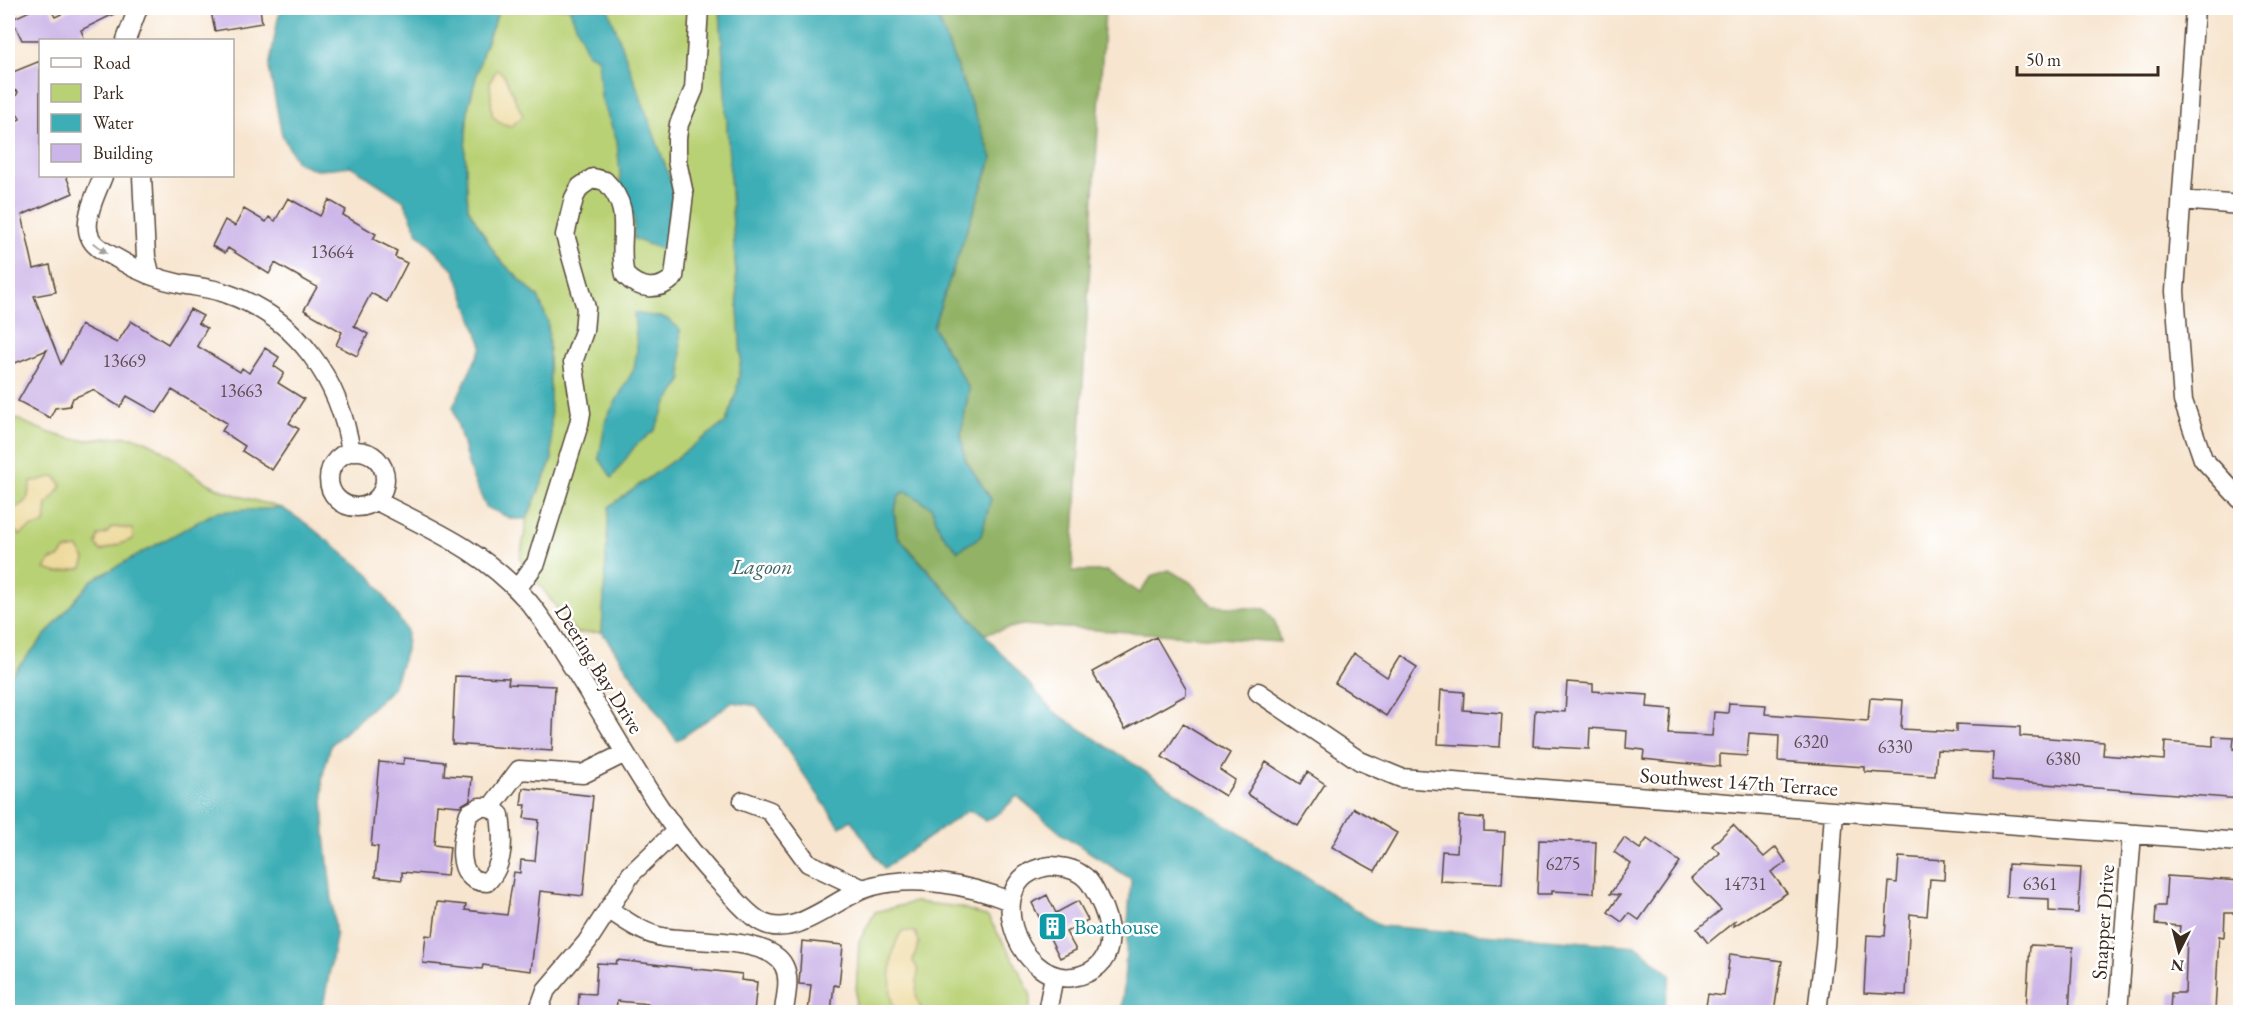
<svg xmlns="http://www.w3.org/2000/svg" width="2248" height="1020" viewBox="0 0 2248 1020" font-family="'EB Garamond',serif">
	<style>
		.green { fill: #b9d175; stroke: #7a7e4a; stroke-width: 1.5 }
		.forest { fill: #92b366; stroke: #666e42; stroke-width: 1.5 }
		.sand { fill: #eeda9e; stroke: #94825e; stroke-width: 1.5 }
		.water { fill: #3daeb6; stroke: #3c6c6a; stroke-width: 1.5 }
		.building { fill: #ccb5e8 }
		.lines { fill: none; stroke-linecap: round; stroke-linejoin: round }
		.minor-casing { stroke: #574639; stroke-width: 21 }
		.minor { stroke: #fff; stroke-width: 18 }
		.oneway { fill: #a79f9a }
		.labels { text-anchor: middle; stroke-width: 5; stroke-linejoin: round; paint-order: stroke }
		.number-label { font-size: 18px; fill: #5f4d50 }
		.street-label { font-size: 21px; fill: #3b2a1e; stroke: #fff }
		.culture-label { font-size: 21px; fill: #0d838f; stroke: #fff; text-anchor: start }
		.water-label { font-size: 22px; font-style: italic; fill: #3c6562; stroke: #fff }
	</style>
	<rect width="100%" height="100%" fill="#fff"/>
	<filter id="ink" filterUnits="userSpaceOnUse"><feTurbulence type="fractalNoise" baseFrequency=".0167" numOctaves="2"/><feDisplacementMap in="SourceGraphic" scale="12" xChannelSelector="R" yChannelSelector="G"/><feConvolveMatrix kernelMatrix="1 2 1 2 8 2 1 2 1" color-interpolation-filters="sRGB"/></filter>
	<filter id="wash" filterUnits="userSpaceOnUse"><feTurbulence type="fractalNoise" baseFrequency=".008" numOctaves="4" result="noise"/><feDisplacementMap in="SourceGraphic" scale="24" xChannelSelector="R" yChannelSelector="G"/><feGaussianBlur stdDeviation="1.35" result="paint"/><feColorMatrix in="noise" values="0 0 0 0 0 0 0 0 0 0 0 0 0 0 0 0 0 1.4 0 .05"/><feComposite in="paint" operator="in"/></filter>
	<g filter="url(#wash)">
		<rect width="100%" height="100%" fill="#f7e5cf"/>
		<path class="green" d="M500,8H720L741,358L737,390L726,422L609,507L602,632L576,633L520,559L527,519L552,459L548,322L538,297L497,257L468,208L465,149L468,108L483,51Z
			M8,415C31,425 59,440 85,440C104,440 121,433 140,439C164,447 180,466 201,479C226,495 255,500 282,508L216,512L92,580L8,679Z
			M915,902L960,907L988,917L1014,960L1031,996L1029,1012H855L859,942L875,912Z"/>
		<path class="forest" d="M934,8H1105L1072,571H1107L1140,593L1152,576L1169,570L1190,582L1212,606L1265,609L1275,622L1280,642L1022,625L985,634L898,536L894,512L899,495L906,491L931,507L941,532L991,500L965,459L961,434L969,389L933,327L992,158Z"/>
		<path class="sand" d="M497,69L504,75L523,116L511,126L500,123L492,115L490,82Z
			M55,476L62,486L47,504L45,524L30,528L20,535L10,527L9,513L27,500L31,482Z
			M112,527L132,529L133,539L101,551L96,544L98,536L107,533Z
			M78,548L85,559L82,568L58,573L45,569L50,560L59,558L65,550Z
			M902,931L915,932L919,942L913,961L918,970L916,995L922,1012H894C888,991 889,949 902,931Z"/>
		<path class="water" d="M283,8H500L483,51L468,108L465,149L468,208L497,257L538,297L548,322L552,459L527,519H512L486,507L471,474L453,407L482,346L455,271L418,233L404,201L351,166L316,170L297,162L282,135L269,68L278,18Z
			M569,8H608L674,189L669,218L671,234L664,250L634,239V218L621,186L617,141L601,97L598,58L588,54Z
			M720,8H934L992,158L933,327L969,389L961,434L965,459L991,499L981,536L958,551L941,532L931,507L906,491L899,495L894,512L897,536L1053,711L1380,926L1637,946L1671,975L1663,1012H1122L1131,879L1063,835L1017,796L1001,812L986,821L969,810L884,868L851,820L840,827L757,706L733,702L677,741L602,632L609,507L726,422L737,390L741,358Z
			M634,313L666,318L680,329L682,381L666,404L655,430L635,446L612,478L599,458L606,419L634,369L637,349Z
			M282,508L307,524L370,575L407,631L406,650L393,688L331,745L322,778L325,836L336,937L322,1012H8V679L92,580L216,512Z"/>
		<g id="blocks">
			<path class="building" d="M36,8H50L55,17L74,8H126L81,30L85,40H22L12,19Z
				M216,8H260L262,23L215,31L211,12L216,11Z
				M40,61V176H66L73,193L22,215L34,269L50,265L56,292L34,296L61,364L81,325L117,343L131,321L168,344L190,309L203,316L198,323L207,328L197,346L240,372L242,368L249,373L265,348L279,357L274,366L284,373L278,383L304,399L289,423L299,429L272,470L242,451L245,446L222,431L227,423L172,390L157,413L127,396L120,407L93,390L73,398L70,406L55,408L50,418L18,401L47,350L8,366V262H10L8,247V125L20,119L12,104L18,92L8,87V74Z
				M288,198L320,216L329,200L346,210L343,215L376,234L373,239L397,251L395,257L407,263L387,302L371,293L354,326L368,334L357,356L336,345L342,332L304,310L317,287L275,263L269,274L228,248L225,253L212,246L225,220L235,226L244,209L266,222L269,217L275,221Z
				M1156,637L1186,689V695L1125,729L1092,672Z
				M1353,654L1387,677L1400,656L1417,667L1386,716L1335,683Z
				M455,676L509,678L508,684L555,686L552,751L452,744Z
				M1567,682L1593,684V691L1648,695L1647,707L1671,709L1669,734L1712,736L1714,712L1728,713L1729,703L1766,705L1765,714L1868,721L1870,698L1903,700L1901,729L1956,732V724L2020,727V736L2104,742L2103,755L2164,760L2165,742L2213,746V736L2234,737L2233,749L2241,750V799L1992,780L1993,753L1937,750L1935,776L1865,772V767L1778,761L1779,735L1749,733L1747,756L1720,754V767L1643,759L1644,750L1626,748L1627,731L1590,728L1589,749L1533,746L1535,710L1565,712Z
				M1441,690L1464,692L1463,710L1502,713L1500,747L1438,744Z
				M1183,724L1230,753L1220,770L1235,780L1225,796L1162,757Z
				M404,758L445,762L444,775L472,777L470,800L460,806L437,804L434,845L450,847L447,876L402,872V880L375,877L378,847L371,846L379,762L403,764Z
				M1266,762L1300,784L1307,772L1325,784L1298,826L1247,794Z
				M523,788L593,796L583,896L540,891L531,971L483,965L482,969L423,963L426,935L433,936L437,902L466,905L465,910L507,915L514,872L520,873L521,860L535,861L539,820L524,818L526,805H521Z
				M1354,808L1397,833L1375,871L1332,847Z
				M1459,816L1484,818V831L1505,832L1502,884L1440,881L1442,851L1457,852Z
				M1733,825L1764,857L1776,847L1786,862L1771,872L1787,893L1734,926L1735,921L1708,943L1697,929L1721,910L1691,879L1720,853L1712,846Z
				M1624,838L1640,849L1647,839L1680,862L1639,920L1629,913L1622,922L1608,912L1620,895L1610,894L1631,864L1614,852Z
				M1539,840L1596,842L1594,893L1552,891V894H1537Z
				M1899,857L1945,860L1944,880L1930,879L1927,916L1910,914L1906,995L1864,993L1867,935L1885,936L1889,882L1897,883Z
				M2008,864L2081,868L2078,913L2049,911V899L2006,897Z
				M2167,876L2241,881V913H2225L2224,937L2219,936L2215,1012H2170L2171,993H2185L2187,935L2179,934L2180,926L2155,924L2156,906H2165Z
				M1047,895L1056,913L1078,901L1088,920L1066,932L1076,950L1060,958L1032,903Z
				M802,941L843,945L839,986L834,985L831,1012H808L811,985L799,984Z
				M2030,945L2073,947L2069,1012L2026,1010Z
				M1730,954L1782,961L1774,1012H1705L1708,994L1724,996Z
				M617,960L742,974L741,980L757,982L754,1012L699,1010V1012H648L649,1004L617,1001L616,1012H578L579,993L595,994L597,963L616,964Z"/>
		</g>
	</g>
	<g filter="url(#ink)">
		<use href="#blocks" fill-opacity="0" stroke="#574639" stroke-width="1.5"/>
		<g class="lines">
			<defs>
				<path id="minor" d="M2195,8L2175,291L2183,401L2203,459L2240,499
					M126,40L138,8
					M103,176C97,192 82,220 90,237C94,248 108,253 118,259C136,270 160,280 181,284C196,287 211,288 225,293C297,317 340,380 351,452
					M142,176L146,257L150,273
					M2181,200L2240,205
					M329 479a28 28 0 1 1 56 0a28 28 0 1 1-56 0Z
					M375,500C432,530 481,549 526,599C544,619 557,643 572,666C620,740 659,821 722,885C733,896 744,911 758,920C794,944 836,895 873,886C917,875 969,885 1010,901
					M517,589L536,563L579,424L581,413L573,362L584,331L586,308L565,235L574,198L580,187L593,178L605,181C636,211 616,240 625,275C639,290 659,292 674,277L684,194L677,161V138L679,124L694,89L699,8
					M1258,692L1360,761L1401,778L2240,842
					M743,801L770,811L808,863L863,889
					M491,807L500,815C503,838 505,864 487,882C452,882 462,836 469,813L480,807H491L519,770L583,774L625,753
					M1051,866C1062,867 1073,868 1082,875C1090,880 1094,889 1098,897C1114,928 1119,969 1073,977C1017,985 977,874 1051,866Z
					M608,909C625,920 642,933 662,937C692,943 770,936 784,966C791,980 785,998 784,1012
					M538,1012L546,990L587,942L631,874L675,832
					M1047,1012L1054,976
					M1817,1012L1825,946L1834,812
					M2118,1012L2132,834"/>
			</defs>
			<use href="#minor" class="minor-casing"/>
			<use href="#minor" class="minor"/>
		</g>
		<defs><path id="oneway-solid" d="M-6-.8H1V-3.2L6.5 0L1 3.2V.8H-6Z" transform="scale(1.5)"/></defs>
		<use class="oneway" href="#oneway-solid" transform="translate(100 248) rotate(38)"/>
	</g>
	<defs>
		<symbol id="building-square" viewBox="-11 -11 22 22"><rect x="-9" y="-9" width="18" height="18" rx="4" fill="#0f9aa8" stroke="#fff"/><path d="M-4-6H4V6H1V3H-1V6H-4ZM-2.5-4.3h1.7v1.8h-1.7ZM.8-4.3h1.7v1.8H.8ZM-2.5-1h1.7V.8h-1.7ZM.8-1h1.7V.8H.8Z" fill="#fff"/></symbol>
	</defs>
	<g fill-rule="evenodd">
		<use href="#building-square" x="1036" y="910" width="33" height="33"/>
	</g>
	<g class="labels">
		<g class="number-label">
			<text x="332" y="258">13664</text>
			<text x="124" y="367">13669</text>
			<text x="241" y="397">13663</text>
			<text x="1811" y="748">6320</text>
			<text x="1895" y="753">6330</text>
			<text x="2063" y="765">6380</text>
			<text x="1563" y="870">6275</text>
			<text x="1745" y="890">14731</text>
			<text x="2040" y="890">6361</text>
		</g>
		<g class="street-label">
			<text transform="translate(599 669) rotate(58)" y="7">Deering Bay Drive</text>
			<text transform="translate(1739 782) rotate(4)" y="7">Southwest 147th Terrace</text>
			<text transform="translate(2103 922) rotate(-86)" y="7">Snapper Drive</text>
		</g>
		<g class="culture-label">
			<text x="1074" y="934">Boathouse</text>
		</g>
		<g class="water-label">
			<text x="762" y="574">Lagoon</text>
		</g>
	</g>
	<rect width="2248" height="1020" fill="none" stroke="#fff" stroke-width="30"/>
	<rect x="39" y="39" width="195" height="138" fill="#ffffff" stroke="#b1aaa5" stroke-width="1.5"/>
	<rect x="51" y="58" width="30" height="9" fill="#ffffff" stroke="#b1aaa5" stroke-width="1.5"/>
	<text x="93" y="69" font-size="18" fill="#3b2a1e">Road</text>
	<rect x="51" y="84" width="30" height="18" fill="#b9d175" stroke="#b1aaa5" stroke-width="1.5"/>
	<text x="93" y="99" font-size="18" fill="#3b2a1e">Park</text>
	<rect x="51" y="114" width="30" height="18" fill="#3daeb6" stroke="#b1aaa5" stroke-width="1.5"/>
	<text x="93" y="129" font-size="18" fill="#3b2a1e">Water</text>
	<rect x="51" y="144" width="30" height="18" fill="#ccb5e8" stroke="#b1aaa5" stroke-width="1.5"/>
	<text x="93" y="159" font-size="18" fill="#3b2a1e">Building</text>
	<g transform="translate(2179 951) rotate(186)" stroke="#ffffff" stroke-width="4.5" paint-order="stroke">
	<path d="M0-4.5L10 22L0 15L-10 22Z" fill="#3b2a1e"/>
	<text y="-9" font-size="16" font-weight="bold" text-anchor="middle" fill="#3b2a1e">N</text>
	</g>
	<path d="M2017 66v9h141v-9" fill="none" stroke="#3b2a1e" stroke-width="3"/>
	<text x="2026" y="66" font-size="18" fill="#3b2a1e" stroke="#ffffff" stroke-width="4.5" paint-order="stroke">50 m</text>
</svg>
